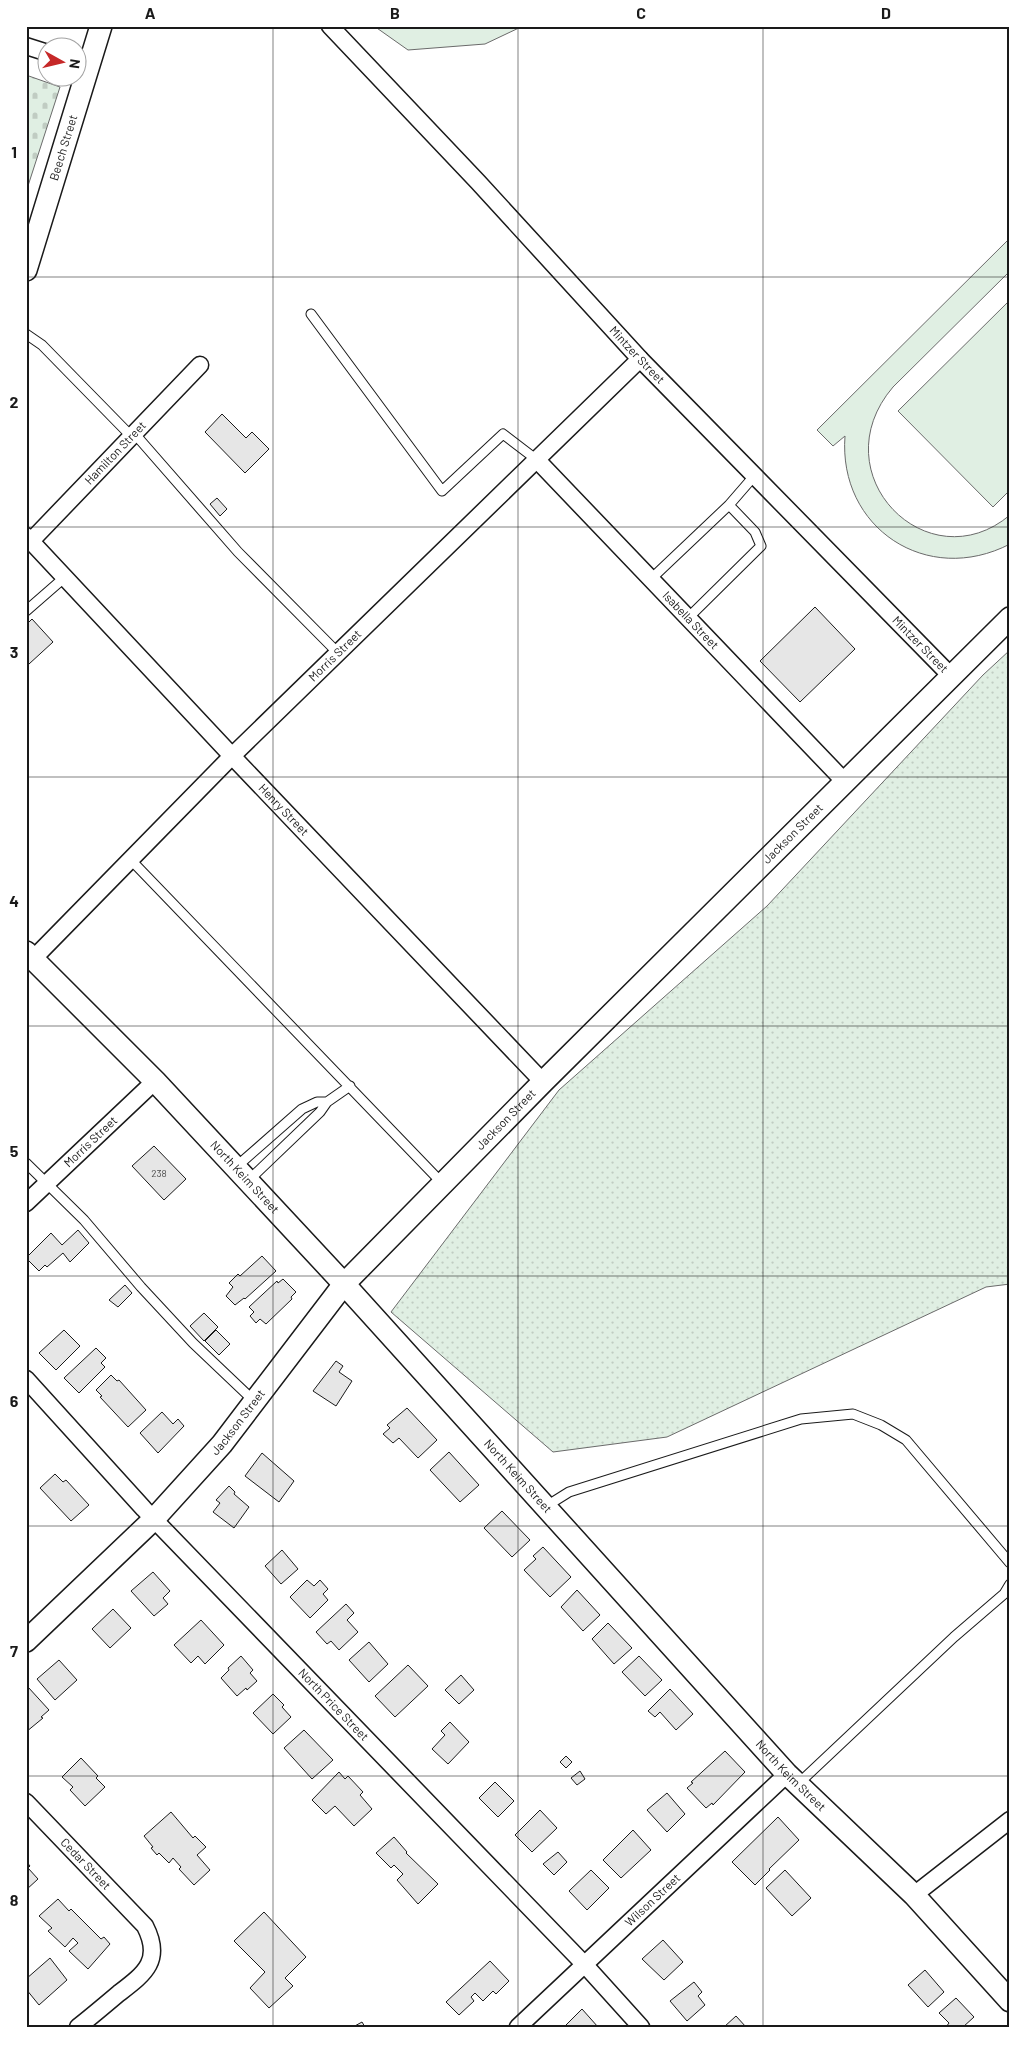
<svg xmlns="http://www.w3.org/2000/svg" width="1036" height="2053" viewBox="0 0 1036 2053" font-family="Barlow,sans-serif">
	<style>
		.grass { fill: url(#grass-dots); stroke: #6a6a6a }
		.cemetery { fill: url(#cemetery-stones); stroke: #6a6a6a }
		.pitch { fill: #e0efe3; stroke: #6a6a6a }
		.building { fill: #e6e6e6; stroke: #1a1a1a }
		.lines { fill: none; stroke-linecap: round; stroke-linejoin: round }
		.service-casing { stroke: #1a1a1a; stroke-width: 11 }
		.minor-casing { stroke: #1a1a1a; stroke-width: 19 }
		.tertiary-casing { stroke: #1a1a1a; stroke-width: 24 }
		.service { stroke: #fff; stroke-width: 9 }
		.minor { stroke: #fff; stroke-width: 16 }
		.tertiary { stroke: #fff; stroke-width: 21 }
		.grid { fill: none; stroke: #1a1a1a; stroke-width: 1; stroke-opacity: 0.55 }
		.labels { text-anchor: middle; stroke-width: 4; stroke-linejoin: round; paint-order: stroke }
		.number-label { font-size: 10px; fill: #4d4d4d }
		.street-label { font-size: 12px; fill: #1a1a1a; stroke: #fff }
		.neatline { fill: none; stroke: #1a1a1a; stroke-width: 2 }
		.grid-label { font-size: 16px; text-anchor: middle; font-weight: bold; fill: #1a1a1a }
	</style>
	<defs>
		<pattern id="grass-dots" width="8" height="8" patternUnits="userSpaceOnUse" patternTransform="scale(1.25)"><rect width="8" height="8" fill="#e0efe3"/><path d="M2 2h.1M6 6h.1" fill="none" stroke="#c0ccc2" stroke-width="1.8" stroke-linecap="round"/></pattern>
		<pattern id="cemetery-stones" width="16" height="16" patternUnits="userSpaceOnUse" patternTransform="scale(1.25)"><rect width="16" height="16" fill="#e0efe3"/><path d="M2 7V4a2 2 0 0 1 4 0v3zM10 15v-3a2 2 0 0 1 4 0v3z" fill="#c0ccc2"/></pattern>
	</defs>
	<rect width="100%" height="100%" fill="#fff"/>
	<path class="grass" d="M1010,650V1284L986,1287L667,1437L553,1452L391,1312L559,1090L767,906L983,675Z"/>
	<path class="cemetery" d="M26,75L60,87L26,192Z"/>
	<path class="pitch" d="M374,26H523L485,44L408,50Z
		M1010,238V271L893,387C819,474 928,584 1010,515V544C927,587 838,528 845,436L833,446L817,430Z
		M1010,300V490L993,507L898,411Z"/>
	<path class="building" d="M222,414L246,438L252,432L269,449L245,473L205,432Z
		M217,498L227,509L220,516L210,504Z
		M815,607L855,649L800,702L760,661Z
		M32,619L53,642L29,664L26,661V625Z
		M154,1146L186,1179L164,1200L132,1166Z
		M78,1230L89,1243L70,1262L63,1253L47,1267L45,1265L39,1271L26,1258L51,1233L62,1245Z
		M262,1256L276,1271L245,1299L244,1298L235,1305L226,1296L233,1287L229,1283L238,1274L240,1276Z
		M283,1279L296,1292L291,1297L292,1299L266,1324L260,1319L256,1323L250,1316L254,1312L249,1307L277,1281L278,1283Z
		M125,1285L132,1293L118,1307L109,1300Z
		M204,1313L218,1327L204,1341L190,1326Z
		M64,1330L80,1346L56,1370L39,1353Z
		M216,1330L230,1344L219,1355L205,1341Z
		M96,1348L106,1358L101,1363L105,1367L79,1393L64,1378Z
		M336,1361L343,1366L339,1372L352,1381L336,1406L313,1391Z
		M111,1375L117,1381L119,1380L146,1410L128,1427L100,1397L102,1396L96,1390Z
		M407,1408L437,1440L418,1458L399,1438L393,1443L383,1434L390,1428L387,1425Z
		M162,1412L173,1424L178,1419L184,1426L158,1453L140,1433Z
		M449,1452L479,1485L460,1502L430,1470Z
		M262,1453L294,1481L279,1502L245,1476Z
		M55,1474L63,1482L66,1480L89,1505L71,1521L40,1488Z
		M229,1486L235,1492L234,1494L249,1507L234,1528L213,1512L220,1503L216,1500Z
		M502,1511L530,1540L512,1557L484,1528Z
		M543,1547L571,1577L550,1597L524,1570L536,1559L533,1556Z
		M282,1550L298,1569L281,1584L265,1566Z
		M153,1572L170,1591L163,1598L168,1604L154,1616L131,1591Z
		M307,1580L314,1586L320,1580L328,1589L323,1594L328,1600L310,1618L290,1597Z
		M577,1590L600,1615L583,1631L561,1607Z
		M346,1604L354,1613L347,1620L358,1632L339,1650L331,1641L327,1644L316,1632Z
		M113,1609L131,1628L110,1648L92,1629Z
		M201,1620L224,1645L205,1664L198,1656L191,1663L174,1645Z
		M608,1623L632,1648L614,1664L592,1639Z
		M369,1642L388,1664L369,1682L349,1660Z
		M241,1656L253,1670L250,1673L257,1681L247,1690L246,1688L237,1696L221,1678L229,1670L228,1668Z
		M639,1656L662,1680L645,1696L622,1672Z
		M59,1660L77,1680L55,1700L37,1679Z
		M408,1665L428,1686L395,1717L375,1696Z
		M461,1675L474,1690L459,1704L445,1690Z
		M28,1687L49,1710L41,1717L43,1718L26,1732Z
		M670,1689L693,1714L676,1730L660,1712L655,1717L648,1711Z
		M273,1694L284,1705L282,1707L291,1717L273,1734L253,1713Z
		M450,1722L469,1742L448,1764L432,1749L445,1735L441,1731Z
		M304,1730L333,1760L312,1779L284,1748Z
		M725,1751L745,1772L713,1805L712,1803L706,1808L687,1788L693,1783L691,1782Z
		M566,1756L572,1762L566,1768L560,1762Z
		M81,1758L98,1776L96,1778L105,1787L85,1806L70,1790L73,1787L62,1777Z
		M580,1771L585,1779L577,1785L571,1778Z
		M339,1772L345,1779L348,1776L363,1792L360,1795L372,1809L354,1826L335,1806L326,1814L312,1800Z
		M495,1782L514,1801L498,1817L479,1798Z
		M667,1793L685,1814L667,1832L647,1810Z
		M540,1810L557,1828L532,1852L515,1835Z
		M171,1812L193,1838L195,1836L206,1847L197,1855L210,1870L194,1885L179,1869L181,1867L173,1858L169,1863L159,1853L157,1855L151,1848L153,1847L144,1836Z
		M778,1817L799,1840L769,1869L770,1870L755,1885L732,1862Z
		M633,1830L651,1850L621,1878L603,1860Z
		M394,1837L407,1852L406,1853L438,1884L418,1904L397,1880L403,1874L394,1865L391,1868L376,1853Z
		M558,1852L567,1862L554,1875L543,1864Z
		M26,1861L30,1866L28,1868L38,1879L26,1890Z
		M591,1870L609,1888L587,1910L569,1891Z
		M785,1870L811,1898L792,1916L766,1888Z
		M58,1899L69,1911L71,1909L101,1939L104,1937L110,1944L88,1969L69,1951L78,1943L73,1938L65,1947L48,1931L52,1928L39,1916Z
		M264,1912L306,1957L285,1978L293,1986L269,2008L250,1988L265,1972L234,1941Z
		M663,1940L683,1962L664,1980L642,1959Z
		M50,1958L67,1980L39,2005L26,1989V1979Z
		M490,1961L509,1981L496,1994L493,1991L483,2001L475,1993L471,1997L474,2001L459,2015L446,2002Z
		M925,1970L944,1992L928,2007L908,1985Z
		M694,1982L702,1992L698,1996L705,2005L687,2021L670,2001Z
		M956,1998L974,2017L963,2027H946L949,2023L939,2013Z
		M582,2009L598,2027H564Z
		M736,2016L746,2027H724Z
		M362,2022L365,2027H353Z"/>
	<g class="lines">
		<defs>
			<path id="service" d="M311,314L442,491L503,434L537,460
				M26,334L42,345L131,436
				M134,433L238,552L338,653
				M729,505L755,475
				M651,579L729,505L755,532L761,546L688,618
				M26,611L65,577
				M130,859L442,1183
				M26,1163L84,1220L141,1287L193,1343L254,1401
				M236,1167L302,1109L317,1102H327
				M248,1181L320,1112L327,1102L350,1086
				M545,1507L569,1492L801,1419L853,1414L881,1425L906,1440L1010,1563
				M798,1784L954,1637L1004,1594L1010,1584"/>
			<g id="minor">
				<path id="s1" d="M330,26L478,182L640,359L951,676"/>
				<path d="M26,46L48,53"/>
				<path id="s2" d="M537,460L845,782"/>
				<path id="s3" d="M26,536L232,756L543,1082"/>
				<path id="s4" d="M31,541L200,365"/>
				<path id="s5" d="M33,959L232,756L640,359"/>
				<path id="s6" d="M26,1203L155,1081"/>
				<path id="s7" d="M26,1379L144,1509L585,1965L641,2027"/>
				<path id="s8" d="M26,1802L145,1926C163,1961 144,1974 118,1994C105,2005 92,2016 78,2027"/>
				<path d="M914,1895L1010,1820"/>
				<path id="s9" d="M518,2027L787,1774"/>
			</g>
			<g id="tertiary">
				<path id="s10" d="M26,270L101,26"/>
				<path id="s11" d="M26,952L155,1081L344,1284L787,1774L914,1895L1010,2001"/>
				<path id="s12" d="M26,1641L154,1519L222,1444L344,1284L543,1082L1010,618"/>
			</g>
		</defs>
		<use href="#service" class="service-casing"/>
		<use href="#minor" class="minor-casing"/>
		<use href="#tertiary" class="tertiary-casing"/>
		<use href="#service" class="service"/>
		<use href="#minor" class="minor"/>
		<use href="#tertiary" class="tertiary"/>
	</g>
	<path class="grid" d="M273,26V2027M518,26V2027M763,26V2027M26,277H1010M26,527H1010M26,777H1010M26,1026H1010M26,1276H1010M26,1526H1010M26,1776H1010"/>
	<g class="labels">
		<g class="number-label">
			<text x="159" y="1177">238</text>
		</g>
		<g class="street-label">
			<text dy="4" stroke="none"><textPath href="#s10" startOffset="128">Beech Street</textPath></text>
			<text dy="4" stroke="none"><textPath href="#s1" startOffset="450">Mintzer Street</textPath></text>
			<text dy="4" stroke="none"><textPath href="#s4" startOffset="122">Hamilton Street</textPath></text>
			<text dy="4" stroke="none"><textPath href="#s2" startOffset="222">Isabella Street</textPath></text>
			<text dy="4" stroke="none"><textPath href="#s1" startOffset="855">Mintzer Street</textPath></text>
			<text dy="4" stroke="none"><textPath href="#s5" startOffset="428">Morris Street</textPath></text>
			<text dy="4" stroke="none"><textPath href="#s3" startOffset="376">Henry Street</textPath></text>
			<text dy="4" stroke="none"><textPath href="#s12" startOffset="1115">Jackson Street</textPath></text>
			<text dy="4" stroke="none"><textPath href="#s12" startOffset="710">Jackson Street</textPath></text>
			<text dy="4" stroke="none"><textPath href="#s6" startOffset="89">Morris Street</textPath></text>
			<text dy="4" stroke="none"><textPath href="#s11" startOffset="314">North Keim Street</textPath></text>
			<text dy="4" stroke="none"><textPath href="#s12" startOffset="305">Jackson Street</textPath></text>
			<text dy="4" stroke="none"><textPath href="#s11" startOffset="719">North Keim Street</textPath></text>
			<text dy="4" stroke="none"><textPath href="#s7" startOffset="448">North Price Street</textPath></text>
			<text dy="4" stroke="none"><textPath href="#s11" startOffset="1124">North Keim Street</textPath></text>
			<text dy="4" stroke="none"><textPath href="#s8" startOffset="86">Cedar Street</textPath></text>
			<text dy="4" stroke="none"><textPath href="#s9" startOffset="185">Wilson Street</textPath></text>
		</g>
	</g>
	<rect width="1036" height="2053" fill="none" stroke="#ffffff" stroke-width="55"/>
	<g transform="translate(62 62) rotate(98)"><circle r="24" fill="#ffffff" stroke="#a3a3a3"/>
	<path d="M0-4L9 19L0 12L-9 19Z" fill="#c62828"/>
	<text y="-8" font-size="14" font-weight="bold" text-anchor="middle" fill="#1a1a1a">N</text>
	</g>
	<rect x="28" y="28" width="980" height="1998" class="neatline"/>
	<g class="grid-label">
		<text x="150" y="19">A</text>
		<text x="395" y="19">B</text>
		<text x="641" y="19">C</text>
		<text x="886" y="19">D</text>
		<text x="14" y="158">1</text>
		<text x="14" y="408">2</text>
		<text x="14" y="658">3</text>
		<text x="14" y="907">4</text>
		<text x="14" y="1157">5</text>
		<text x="14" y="1407">6</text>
		<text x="14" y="1657">7</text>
		<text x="14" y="1906">8</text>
	</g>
</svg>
